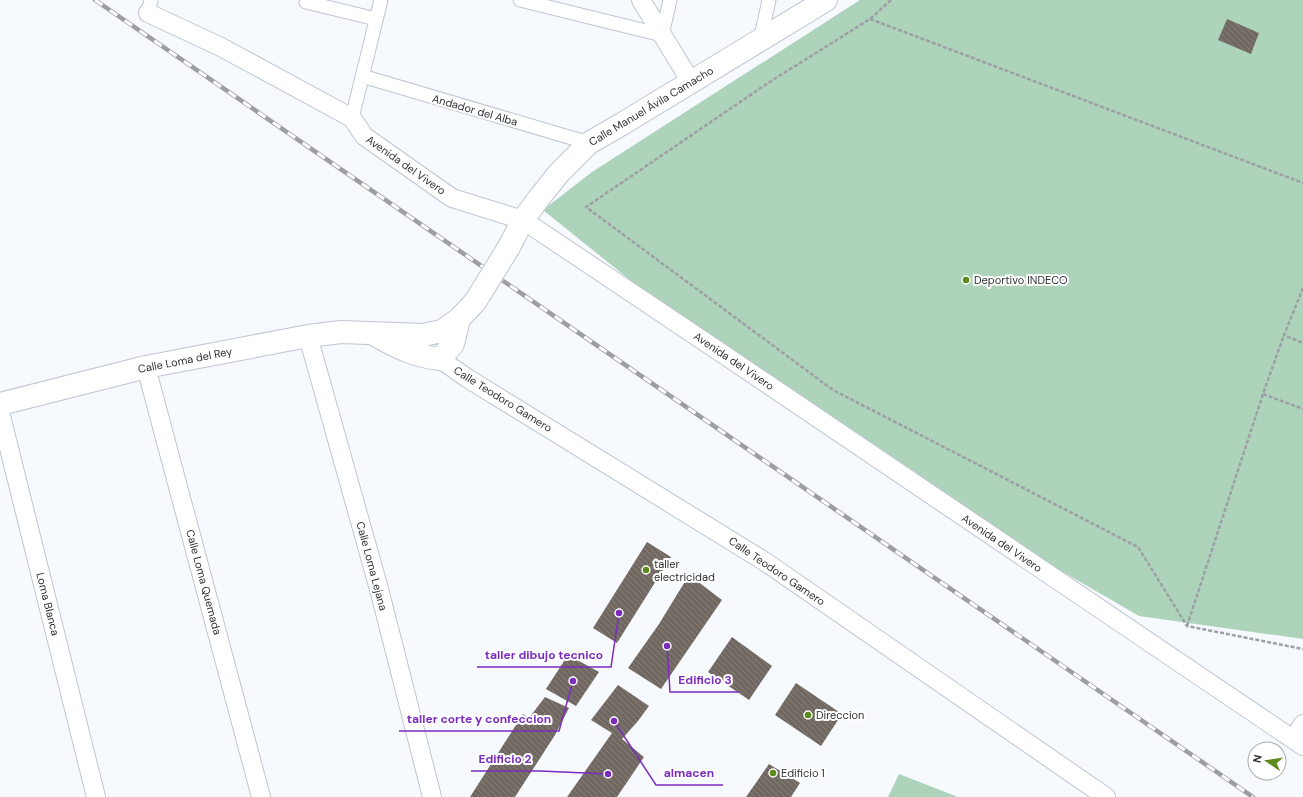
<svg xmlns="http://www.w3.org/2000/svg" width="1303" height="797" viewBox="0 0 1303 797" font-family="'DM Sans',sans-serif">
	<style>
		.green { fill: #add3bb }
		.building { fill: url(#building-back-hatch) }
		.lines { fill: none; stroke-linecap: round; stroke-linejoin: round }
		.pedestrian-casing { stroke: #bfc6d0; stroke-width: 15 }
		.minor-casing { stroke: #bfc6d0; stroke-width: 20 }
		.tertiary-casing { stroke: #bfc6d0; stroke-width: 24 }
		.path { stroke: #9c9fa3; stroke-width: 2.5; stroke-dasharray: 4 2; stroke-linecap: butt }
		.pedestrian { stroke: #fff; stroke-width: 13 }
		.minor { stroke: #fff; stroke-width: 18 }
		.tertiary { stroke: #fff; stroke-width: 22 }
		.rail-casing { stroke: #9b9ea2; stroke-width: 4.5 }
		.rail { stroke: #fff; stroke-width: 3; stroke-dasharray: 9; stroke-linecap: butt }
		.tertiary-bridge-casing { stroke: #bfc6d0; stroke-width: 24; stroke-linecap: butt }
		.tertiary-bridge { stroke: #fff; stroke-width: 22 }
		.poi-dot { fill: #5d8a1b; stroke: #fff; stroke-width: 1.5 }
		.labels { text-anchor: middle; stroke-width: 4; stroke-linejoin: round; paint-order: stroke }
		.street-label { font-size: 11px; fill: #2e3135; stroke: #fff }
		.poi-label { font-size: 11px; fill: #2e3135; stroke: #fff; text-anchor: start }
		.leader { fill: none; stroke: #7b2cbf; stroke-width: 1.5 }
		.callout-dot { fill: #7b2cbf; stroke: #fff; stroke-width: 1.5 }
		.callout-label { font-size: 12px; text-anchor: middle; font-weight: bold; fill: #7b2cbf; stroke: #fff; stroke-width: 4; stroke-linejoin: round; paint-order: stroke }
	</style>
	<defs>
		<pattern id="building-back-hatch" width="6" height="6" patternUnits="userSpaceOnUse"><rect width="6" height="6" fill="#716961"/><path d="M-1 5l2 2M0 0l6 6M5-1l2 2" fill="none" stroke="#857f79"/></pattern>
	</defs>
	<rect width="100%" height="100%" fill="#f6f9fd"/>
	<path class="green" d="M860,0H1303V639L1139,616L1013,543L717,350L543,210L592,172Z
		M899,774L958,797H888Z"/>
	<path class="building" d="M1227,19L1259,33L1251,54L1218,40Z
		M647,542L671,557L617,643L593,628Z
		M689,575L722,600L661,689L628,668L659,624Z
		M732,637L772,666L749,700L708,672Z
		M568,655L599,672L576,706L546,689Z
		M796,683L842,714L821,746L775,715Z
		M618,685L649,706L638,721L622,739L644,757L617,797H567L612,733L591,720Z
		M545,697L569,708L555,735L515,797H470L523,714L529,718Z
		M769,764L800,783L791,797H746Z"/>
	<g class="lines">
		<defs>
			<path id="pedestrian" d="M520,0L662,35L670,0
				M306,2L376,19
				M148,13L151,0
				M760,41L769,0
				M362,76L589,143
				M352,118L381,0"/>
			<path id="minor" d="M641,0L691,82
				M148,13L221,47L352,118L364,136L452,198L523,220L717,350L1303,746
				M308,336L379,589L432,797
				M440,359L467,378L764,561L1106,797
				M146,367L261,797
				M0,412L96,797
				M1293,739L1303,724"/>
			<path id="tertiary" d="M509,247L523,220L539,198L559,173L589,143L622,124L826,0
				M377,336C398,348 415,356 440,359L453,344L459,319
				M0,404L146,367L308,336L341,332L423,335L442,331L459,319L475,302"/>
		</defs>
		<use href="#pedestrian" class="pedestrian-casing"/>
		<use href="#minor" class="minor-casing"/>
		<use href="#tertiary" class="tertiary-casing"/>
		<path class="path" d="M891,0L870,19L768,83L586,207L833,390L1138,547L1187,626L1303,649
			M870,19L1303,183
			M1303,288L1284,335L1303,343
			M1263,394L1303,409
			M1187,626L1263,394L1284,335"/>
		<use href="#pedestrian" class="pedestrian"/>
		<use href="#minor" class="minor"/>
		<use href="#tertiary" class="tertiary"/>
		<defs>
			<path id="rail" d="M95,0L1253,797"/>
		</defs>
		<use href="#rail" class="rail-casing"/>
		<use href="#rail" class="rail"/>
		<defs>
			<path id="tertiary-bridge" d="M475,302L509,247"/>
		</defs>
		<use href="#tertiary-bridge" class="tertiary-bridge-casing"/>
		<use href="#tertiary-bridge" class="tertiary-bridge"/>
	</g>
	<g class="poi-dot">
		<circle cx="966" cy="280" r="4"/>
		<circle cx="646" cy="570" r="4"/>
		<circle cx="808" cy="715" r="4"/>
		<circle cx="773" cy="773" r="4"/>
	</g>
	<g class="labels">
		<g class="street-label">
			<text transform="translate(651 106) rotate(-31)" y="4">Calle Manuel Ávila Camacho</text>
			<text transform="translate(475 110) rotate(16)" y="4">Andador del Alba</text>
			<text transform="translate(406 165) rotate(35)" y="4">Avenida del Vivero</text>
			<text transform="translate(185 360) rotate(-11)" y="4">Calle Loma del Rey</text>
			<text transform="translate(734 361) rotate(34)" y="4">Avenida del Vivero</text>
			<text transform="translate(503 399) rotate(32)" y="4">Calle Teodoro Gamero</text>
			<text transform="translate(1002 543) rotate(34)" y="4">Avenida del Vivero</text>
			<text transform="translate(372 566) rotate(75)" y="4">Calle Loma Lejana</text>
			<text transform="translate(777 571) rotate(34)" y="4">Calle Teodoro Gamero</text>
			<text transform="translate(204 582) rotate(75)" y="4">Calle Loma Quemada</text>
			<text transform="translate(48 604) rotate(76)" y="4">Loma Blanca</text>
		</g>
		<g class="poi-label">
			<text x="974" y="284">Deportivo INDECO</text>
			<text x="654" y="568">taller<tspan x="654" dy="13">electricidad</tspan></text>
			<text x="816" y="719">Direccion</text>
			<text x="781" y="777">Edificio 1</text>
		</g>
	</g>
	<path class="leader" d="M619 613L611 667H477M667 646L670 692H739M573 681L559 731H399M608 774L540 771H471M614 721L656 785H723"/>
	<g class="callout-dot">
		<circle cx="619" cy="613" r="4"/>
		<circle cx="667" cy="646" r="4"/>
		<circle cx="573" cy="681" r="4"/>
		<circle cx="608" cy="774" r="4"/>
		<circle cx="614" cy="721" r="4"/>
	</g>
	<g class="callout-label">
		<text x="544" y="659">taller dibujo tecnico</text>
		<text x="705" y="684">Edificio 3</text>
		<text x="479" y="723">taller corte y confeccion</text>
		<text x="505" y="763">Edificio 2</text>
		<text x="689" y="777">almacen</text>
	</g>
	<g transform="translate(1267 761) rotate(283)"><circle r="19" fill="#ffffff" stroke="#abadae"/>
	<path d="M0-3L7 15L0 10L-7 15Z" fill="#5d8a1b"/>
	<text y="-6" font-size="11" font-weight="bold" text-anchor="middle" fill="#2e3135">N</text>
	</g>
</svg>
